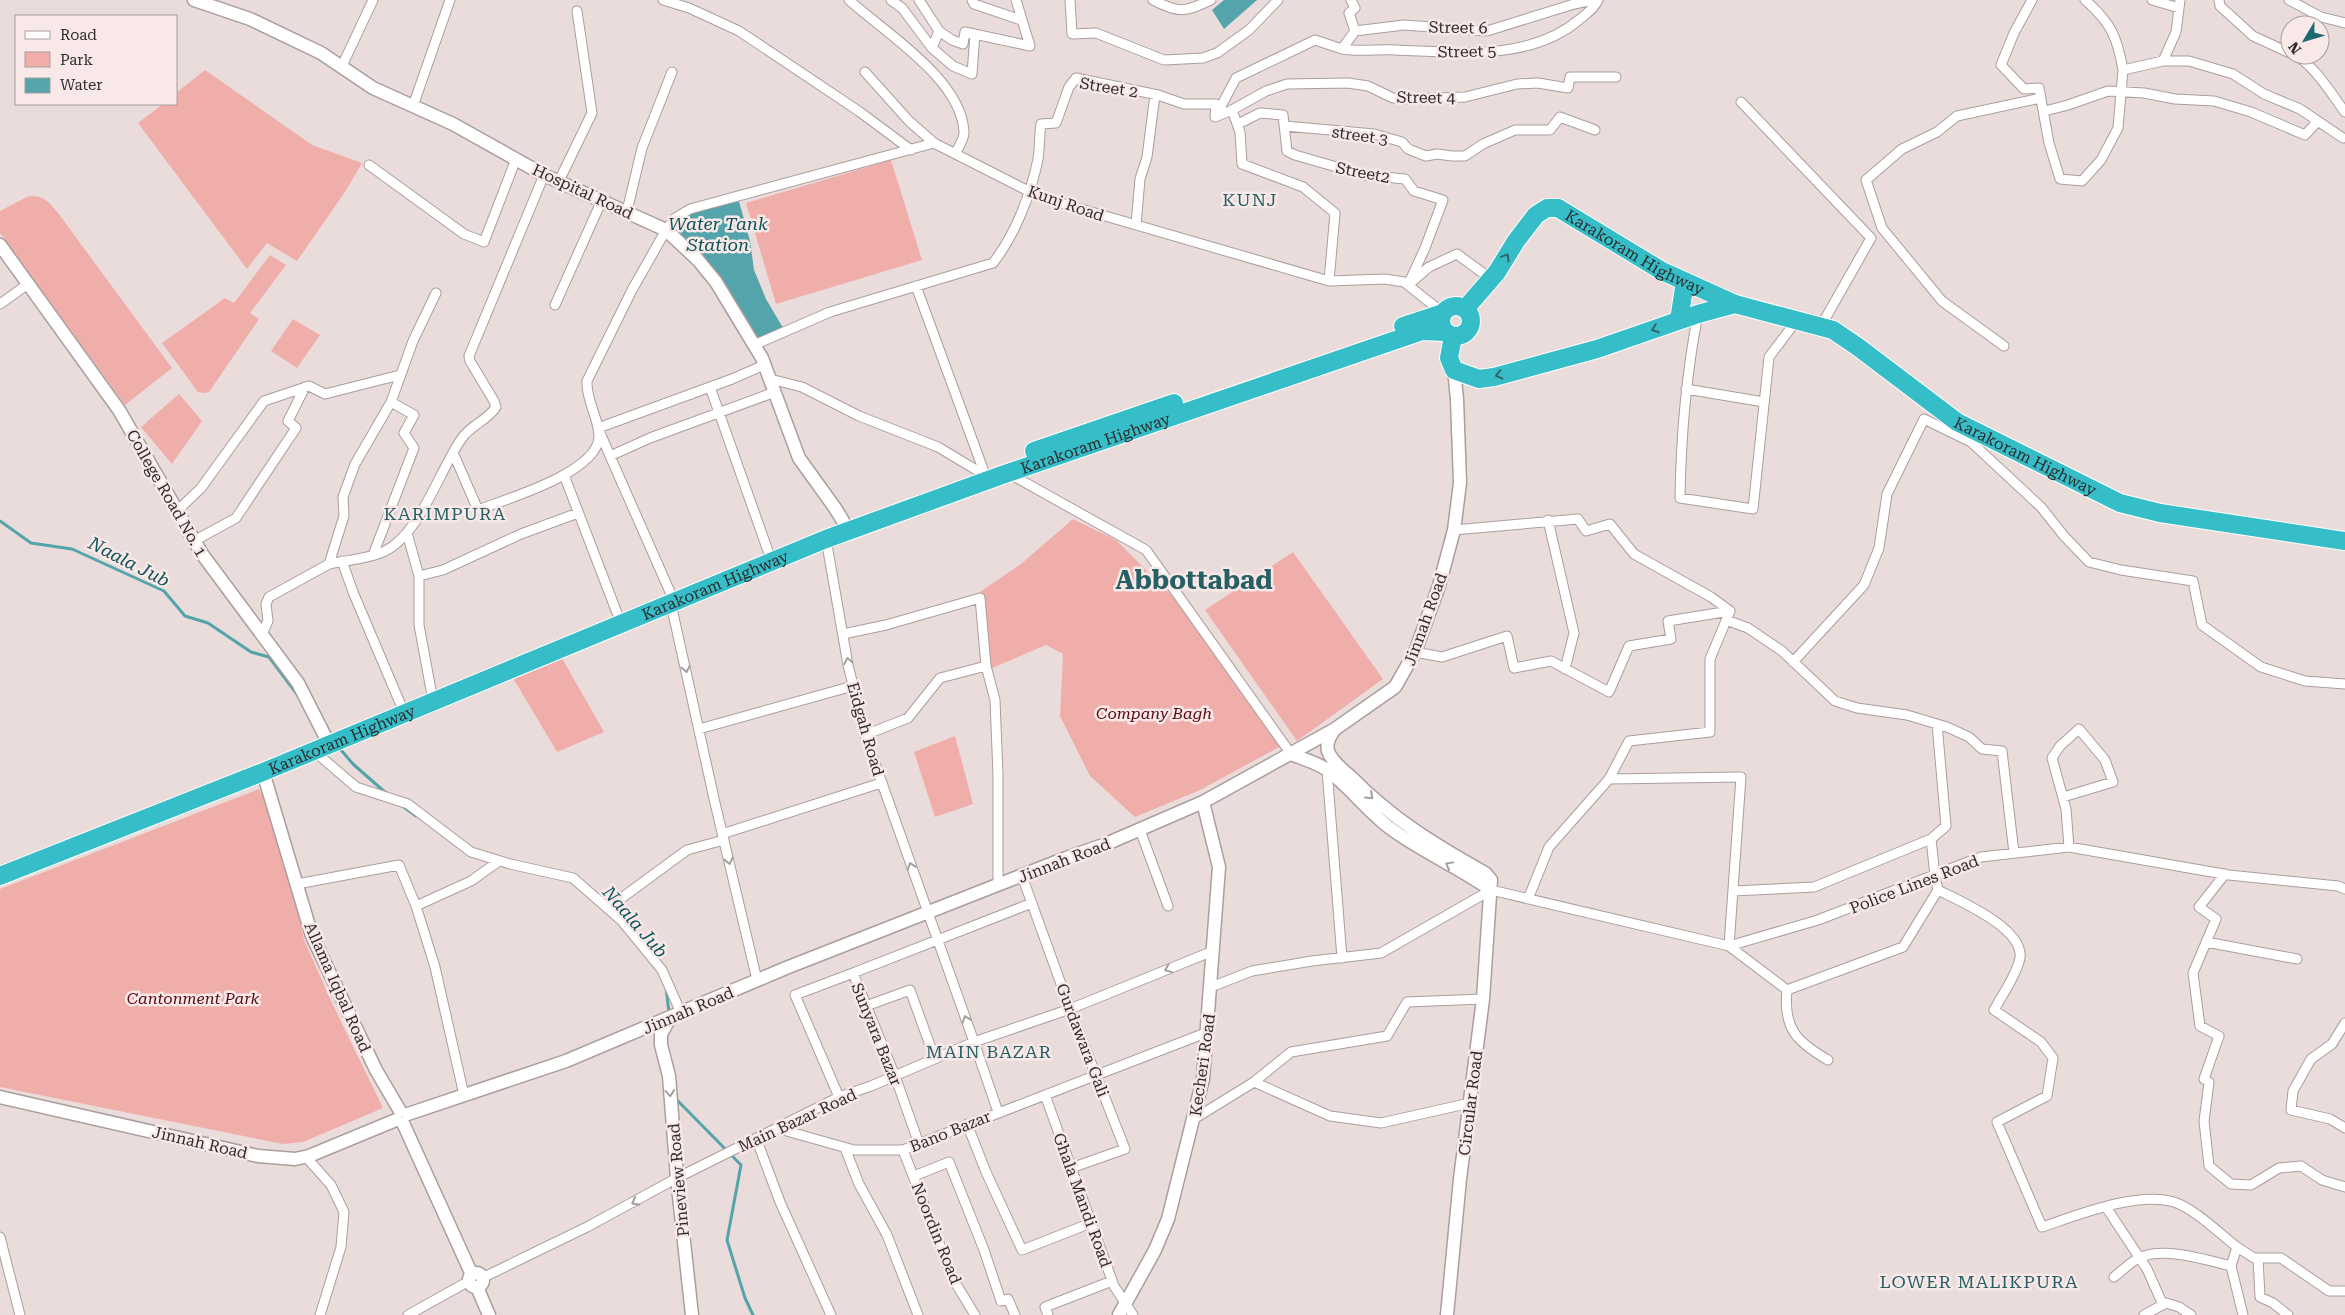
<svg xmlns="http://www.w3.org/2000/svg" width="2345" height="1315" viewBox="0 0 2345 1315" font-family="'Roboto Serif',serif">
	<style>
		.green { fill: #f0aeab }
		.water { fill: #54a4ab }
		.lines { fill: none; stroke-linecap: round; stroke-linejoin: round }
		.stream { stroke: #54a4ab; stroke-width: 3 }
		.street-casing { stroke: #ab9e9d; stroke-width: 11 }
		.secondary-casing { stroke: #ab9e9d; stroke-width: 15 }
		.highway-casing { stroke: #fff; stroke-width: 20 }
		.street { stroke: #fff; stroke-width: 9 }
		.secondary { stroke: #fff; stroke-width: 12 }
		.highway { stroke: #35bdc8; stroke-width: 18 }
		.oneway { stroke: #32656a }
		.oneway2 { stroke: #a2a0a0 }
		.labels { text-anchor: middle; stroke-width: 5; stroke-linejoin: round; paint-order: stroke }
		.street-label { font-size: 16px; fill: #302b2b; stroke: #f8e9e8 }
		.park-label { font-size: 16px; font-style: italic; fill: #570812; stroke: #f8e9e8 }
		.neighbourhood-label { font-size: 18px; letter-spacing: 1px; fill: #266065; stroke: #f8e9e8 }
		.water-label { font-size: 18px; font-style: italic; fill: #0a5359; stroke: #f8e9e8 }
		.town-label { font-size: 26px; font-weight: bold; fill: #266065; stroke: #f8e9e8 }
	</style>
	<rect width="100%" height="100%" fill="#eadcdb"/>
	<path class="green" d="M205,70L312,145L362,163L345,192L297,261L267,243L247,269L138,123L163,104H176V93Z
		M891,160L922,260L776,304L746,203Z
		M29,196C44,195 49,202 58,213L172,368L125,405L0,233V211Z
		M270,255L286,265L250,313L259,319L209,392L205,393L198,392L162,343L225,298L234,303Z
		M293,319L320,335L297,368L271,351Z
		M179,394L202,421L172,464L141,427Z
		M1073,519L1116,540L1187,611L1281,746L1200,790L1135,817L1090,776L1060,716L1063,654L1046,645L990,669L980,592L1021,564Z
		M1293,552L1383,679L1297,741L1205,610Z
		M562,658L604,732L557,752L513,678Z
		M955,736L973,804L935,817L914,752Z
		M259,789L281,830L304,940L332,1003L383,1108L303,1142L283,1144L0,1087V889Z"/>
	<path class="water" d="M1224,0H1257L1224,29L1212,10Z
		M738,198L750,241L754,270L766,299L783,328L757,342L670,231C685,209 713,205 738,198Z"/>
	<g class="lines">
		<path class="stream" d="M0,521L31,543L72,549L164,591L185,616L208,623L251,652L269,657L299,697
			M341,750L353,764L386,793
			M401,805L416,816
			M666,987L669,1013
			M676,1099L741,1165L727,1240L745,1298L753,1315"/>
		<defs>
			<path id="street" d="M663,0L689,8L739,31L860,112L911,150
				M849,0C884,32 963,80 964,133C964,139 958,148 955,154
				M891,0L902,8L932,48
				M919,0L939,31
				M972,0L974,4L1021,20
				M1070,0L1072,34L1096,33L1164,60L1203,58L1217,53L1249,30L1278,0
				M1153,0C1180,14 1185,12 1211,0
				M1351,0L1355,8L1349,13L1355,31L1404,25L1487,31L1574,4L1594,0
				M2032,0L2014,33L2001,65L2024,89L2039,88L2049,143L2060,179L2082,181L2101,160L2118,128L2123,70
				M2085,0C2111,23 2117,36 2123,70L2163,61L2176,32L2180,0
				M2152,0L2179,8
				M2219,0L2220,6L2253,36L2290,53
				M2289,0L2321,17L2345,23
				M1355,31L1342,49C1360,52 1377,49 1396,50C1457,52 1530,62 1580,19C1587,13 1595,8 1598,0
				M975,34L972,74L953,66L932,48L939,31L952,40L963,44L965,32L1030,46L1016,0
				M2294,55C2314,64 2332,95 2345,112
				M2163,61H2189L2233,74L2264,94L2300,109L2343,138
				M342,66L373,0
				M865,72L909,121L934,143
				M1741,102L1871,238L1821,326
				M413,106L450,0
				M1232,110L1266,91L1287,84L1348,83L1368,86L1393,98L1410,99L1465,97L1517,84L1538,83L1568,88L1570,77H1616
				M2045,111L2068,105L2108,91L2144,93L2175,99L2214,101L2251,112L2305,135L2318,121
				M1218,112L1236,78L1315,40L1342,49
				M1238,124L1260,113L1283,115L1287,151L1295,155L1364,175L1405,179L1414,191L1443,200L1425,248L1408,285L1429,267L1457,254L1491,279
				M1285,126L1374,134L1402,142L1408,149L1426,156L1437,154L1452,156H1465L1483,144L1515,130H1550L1560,117L1595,130
				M369,165L464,234L484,242L516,159
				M559,181L592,113L577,11
				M627,211L642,148L672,72
				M1136,225L1140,179L1147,157L1155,95
				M916,286L983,469
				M0,304L28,284
				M555,305L602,200
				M1698,314C1686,375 1681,436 1680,498L1753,509L1769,357L1797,320
				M754,345L830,312L993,263C1015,235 1031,194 1038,159C1040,147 1039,136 1041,124L1056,123L1069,87L1076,78L1158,95L1184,104H1216L1215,117L1232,110L1240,132L1242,164L1303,187L1335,213L1329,281
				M2004,346L1942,301L1882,228L1866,180L1902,149L1937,132L1957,116L2041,98
				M764,365L732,379L598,428L610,456L650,438L775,392
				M770,379L802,387L859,416L938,447L978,471
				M710,387L768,551
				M1686,389L1764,402
				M452,456L455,457L478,510C506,499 597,473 599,437C599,418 586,401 587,381L632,290L666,230L675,218L690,209L934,143L1040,197L1329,281L1385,279L1404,282L1443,313
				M610,456L670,592
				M1008,473L1146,550L1291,754
				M564,475L617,613
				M177,511L201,488L264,401L309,386L325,394L400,375
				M1548,520L1574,633L1565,669
				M1454,530L1578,519L1586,531L1610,524L1634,554L1711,597L1730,611L1710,659V732L1629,741L1609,779L1549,847L1528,899
				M407,533L419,576V625L431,690
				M194,541L236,518L296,428L288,421L305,387
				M373,555L414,448L404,433L414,415L391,402
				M342,561L353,592L400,703
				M329,564C347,560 369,559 385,551C420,534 440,469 462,438C471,425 488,420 496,407L494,401L470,361L469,356L544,175
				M419,576L443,570L521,534L578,513
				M671,604L715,803L757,980
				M1726,620L1748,628L1782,651L1835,701L1857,708L1907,715L1947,727L1969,737L1982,749L2002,751L2014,853
				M262,634L268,621L266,604L269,597L329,564L344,516L343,497L355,464L391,402L413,341L436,293
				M843,634L886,625L980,598L986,666L940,678L908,718L865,735
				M1415,652L1442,657L1507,636L1514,668L1551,661L1609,692L1629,646L1671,639L1668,621L1730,611
				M1793,662L1864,585L1879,548L1887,494L1924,419L1971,442L2041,507L2064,536L2089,562L2121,570L2193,581L2202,625L2261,667L2305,681L2345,684
				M986,666L995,700L998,775V885
				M1937,724L1946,826L1931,839L1935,876L1938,890C1960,901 2030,931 2019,962C2014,979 2002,995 1994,1010L2041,1042L2053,1058L2047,1096L1997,1122L2042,1227C2078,1215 2137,1191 2174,1202C2195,1209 2219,1233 2237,1247
				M699,729L853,686
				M314,751L356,787L408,804L471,852L510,864L573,878L621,920L662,970L681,1013
				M1327,770L1342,958
				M1609,779L1741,777L1729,946L1787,990
				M2063,797L2113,782L2105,760L2079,729L2060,746L2052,758L2066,809L2069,847
				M1140,830L1168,906
				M722,834L881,783
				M2225,874L2199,907L2216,919L2193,973L2200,1026L2219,1036L2204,1079L2209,1082L2204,1121L2209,1166L2231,1184L2251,1185L2279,1168L2301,1166L2322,1180L2345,1187
				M1022,876L1070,1009L1125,1149L1071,1168
				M297,884L399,865L416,906L471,881L499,861
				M1733,891L1814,887L1931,839
				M416,906L435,967L464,1095
				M608,908L687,850L724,840
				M2206,942L2297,959
				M853,973L1032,903
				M1211,987L1252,971L1312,961L1381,953L1491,890L1729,946L1818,920L1981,857L2069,847L2229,875L2338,886L2345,889
				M1787,990L1903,947L1938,890
				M1787,990C1783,1029 1797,1042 1828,1060
				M866,1006L910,990L935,1059
				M2345,1023L2332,1044L2311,1059L2293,1091L2291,1110L2330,1119L2345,1128
				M1254,1082L1291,1052L1387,1036L1407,1002L1483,999
				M1045,1095L1114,1286L1133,1315
				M839,1097L795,995L853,973L895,1076L919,1144
				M998,1112L974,1042L1070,1009L1213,951
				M1194,1119L1254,1082L1330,1116L1381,1123L1470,1103
				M967,1124L986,1172L1022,1250L1091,1223
				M776,1128L854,1150H903L1208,1032
				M756,1138L780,1202L831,1315
				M845,1148L859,1184L887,1235L918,1315
				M903,1150L953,1279L975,1315
				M306,1157L331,1185L344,1212L341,1247L320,1315
				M914,1176L949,1162L984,1250L1001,1301L1008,1299L1015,1315
				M2106,1207L2147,1269L2163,1305
				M0,1237L20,1315
				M2258,1258L2260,1297L2273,1303L2288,1315
				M2114,1277C2122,1271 2130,1262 2139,1258C2163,1246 2206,1260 2231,1266
				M482,1278L587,1227L677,1178L839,1097L871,1086L974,1042L866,738L848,665L826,539
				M408,1315L469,1281
				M1048,1315L1045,1307L1112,1281
				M2144,1315L2166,1303L2179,1307L2191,1315
				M2243,1315L2231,1266L2237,1247L2254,1258H2281L2329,1291H2345"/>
			<path id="secondary" d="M194,0L250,19L321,53L373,88L453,124L544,175L666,230L698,260L716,282L762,358L799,458L835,508L843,521
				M0,245L119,410L202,554L298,683L329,744
				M1334,730C1330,737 1326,742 1328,751C1331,761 1343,770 1351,777C1392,819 1435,845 1485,873L1491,880L1483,999L1460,1179L1447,1315
				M1291,754C1303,759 1315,762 1326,769C1348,785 1367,811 1390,828C1422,852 1459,867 1491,890
				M263,772L312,936L376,1070L400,1111
				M670,1018L661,1034V1045L669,1076L677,1178L692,1315
				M0,1097L258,1156L295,1159L309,1156L396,1120
				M408,1114L566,1061L786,968L1066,858L1106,844L1203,802L1335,729L1395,687L1415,652L1439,586L1454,530L1460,483L1457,399L1454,370
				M403,1123L472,1275
				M469 1280a7 7 0 1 1 14 0a7 7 0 1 1-14 0Z
				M477,1287L489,1315
				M1119,1315L1155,1250L1168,1219L1203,1079L1219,867L1203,802"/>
			<g id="highway">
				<circle cx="1456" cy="321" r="15"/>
				<path id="s1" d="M1465,309L1497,272L1516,241L1536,215L1547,208H1558L1662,271L1735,304L1833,330L1858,347L1957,422L2120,503L2160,513L2345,541"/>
				<path d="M1679,320L1685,282"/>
				<path d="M1403,326L1443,313"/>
				<path d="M1453,336L1449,358L1454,370L1479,379L1494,377L1597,349L1698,314L1735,304"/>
				<path d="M1034,451L1174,403"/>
				<path id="s2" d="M0,876L263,772L826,539L1002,475L1422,331L1445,332"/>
			</g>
		</defs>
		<use href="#street" class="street-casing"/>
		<use href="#secondary" class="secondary-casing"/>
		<use href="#highway" class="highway-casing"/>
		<use href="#street" class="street"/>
		<use href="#secondary" class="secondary"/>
		<use href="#highway" class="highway"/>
	</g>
	<defs><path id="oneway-chevron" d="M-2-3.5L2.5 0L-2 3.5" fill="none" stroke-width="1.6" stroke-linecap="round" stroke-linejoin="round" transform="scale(1.25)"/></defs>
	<g class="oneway">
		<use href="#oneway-chevron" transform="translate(1506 257) rotate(-59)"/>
		<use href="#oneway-chevron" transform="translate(1655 329) rotate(160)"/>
		<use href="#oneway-chevron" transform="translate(1499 375) rotate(166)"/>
	</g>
	<g class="oneway2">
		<use href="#oneway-chevron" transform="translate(848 661) rotate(-101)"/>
		<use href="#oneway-chevron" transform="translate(686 669) rotate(77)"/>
		<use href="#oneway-chevron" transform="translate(1370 796) rotate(43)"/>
		<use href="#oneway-chevron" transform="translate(729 861) rotate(76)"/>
		<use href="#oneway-chevron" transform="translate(1449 865) rotate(-151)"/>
		<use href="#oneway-chevron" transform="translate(911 866) rotate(-109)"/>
		<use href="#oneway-chevron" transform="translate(1168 969) rotate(158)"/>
		<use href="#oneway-chevron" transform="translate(966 1019) rotate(-109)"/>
		<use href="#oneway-chevron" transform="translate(670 1093) rotate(85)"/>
		<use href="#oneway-chevron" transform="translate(635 1202) rotate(152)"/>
	</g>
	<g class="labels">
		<g class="street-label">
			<text transform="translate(1458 27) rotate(1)" y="6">Street 6</text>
			<text transform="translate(1467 51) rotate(-1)" y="6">Street 5</text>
			<text transform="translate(1109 87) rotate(9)" y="6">Street 2</text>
			<text transform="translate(1426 97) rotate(1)" y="6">Street 4</text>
			<text transform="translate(1360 135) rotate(8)" y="6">street 3</text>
			<text transform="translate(1363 172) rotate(11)" y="6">Street2</text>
			<text transform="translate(583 191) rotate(25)" y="6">Hospital Road</text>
			<text transform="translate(1066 203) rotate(19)" y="6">Kunj Road</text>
			<text dy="6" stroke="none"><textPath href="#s1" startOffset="231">Karakoram Highway</textPath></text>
			<text dy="6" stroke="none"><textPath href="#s2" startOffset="1178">Karakoram Highway</textPath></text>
			<text dy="6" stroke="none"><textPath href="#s1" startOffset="676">Karakoram Highway</textPath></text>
			<text transform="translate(167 493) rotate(60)" y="6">College Road No. 1</text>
			<text dy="6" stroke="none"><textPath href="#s2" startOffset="772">Karakoram Highway</textPath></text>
			<text transform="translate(1425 619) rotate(-70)" y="6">Jinnah Road</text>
			<text transform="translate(866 729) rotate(74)" y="6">Eidgah Road</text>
			<text dy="6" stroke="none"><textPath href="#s2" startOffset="368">Karakoram Highway</textPath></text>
			<text transform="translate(1064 860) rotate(-21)" y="6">Jinnah Road</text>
			<text transform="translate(1914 884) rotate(-21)" y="6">Police Lines Road</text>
			<text transform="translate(338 987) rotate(66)" y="6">Allama Iqbal Road</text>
			<text transform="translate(688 1010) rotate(-23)" y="6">Jinnah Road</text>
			<text transform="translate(877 1034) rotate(68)" y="6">Sunyara Bazar</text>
			<text transform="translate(1083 1040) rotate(69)" y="6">Gurdawara Gali</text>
			<text transform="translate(1202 1065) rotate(-82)" y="6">Kecheri Road</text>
			<text transform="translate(1470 1103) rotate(-83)" y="6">Circular Road</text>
			<text transform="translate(797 1120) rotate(-25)" y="6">Main Bazar Road</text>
			<text transform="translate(950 1131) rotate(-22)" y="6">Bano Bazar</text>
			<text transform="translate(200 1142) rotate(13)" y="6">Jinnah Road</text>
			<text transform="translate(678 1180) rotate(-95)" y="6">Pineview Road</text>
			<text transform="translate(1083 1200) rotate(70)" y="6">Ghala Mandi Road</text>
			<text transform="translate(937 1233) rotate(68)" y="6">Noordin Road</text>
		</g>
		<g class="park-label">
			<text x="1154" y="719">Company Bagh</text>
			<text x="193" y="1004">Cantonment Park</text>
		</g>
		<g class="neighbourhood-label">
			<text x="1250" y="206">KUNJ</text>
			<text x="445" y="520">KARIMPURA</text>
			<text x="989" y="1058">MAIN BAZAR</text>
			<text x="1979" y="1288">LOWER MALIKPURA</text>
		</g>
		<g class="water-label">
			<text x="718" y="230">Water Tank<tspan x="718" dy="21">Station</tspan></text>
			<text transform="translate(129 562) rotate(27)" y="6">Naala Jub</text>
			<text transform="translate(635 922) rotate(49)" y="6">Naala Jub</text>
		</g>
		<g class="town-label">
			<text x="1194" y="589">Abbottabad</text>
		</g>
	</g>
	<rect x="15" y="15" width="162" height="90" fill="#f8e9e8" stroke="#a89d9c"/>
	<rect x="25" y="31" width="25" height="8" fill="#ffffff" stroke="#a89d9c"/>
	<text x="60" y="40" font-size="15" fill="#302b2b">Road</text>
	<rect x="25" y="52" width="25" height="15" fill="#f0aeab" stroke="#a89d9c"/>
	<text x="60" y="65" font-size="15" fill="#302b2b">Park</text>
	<rect x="25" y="78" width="25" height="15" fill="#54a4ab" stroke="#a89d9c"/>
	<text x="60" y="90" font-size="15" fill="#302b2b">Water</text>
	<g transform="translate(2305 40) rotate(232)"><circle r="24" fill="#f8e9e8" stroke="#a89d9c"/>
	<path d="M0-4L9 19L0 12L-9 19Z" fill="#1c696f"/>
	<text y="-8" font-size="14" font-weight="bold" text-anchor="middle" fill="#302b2b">N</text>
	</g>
</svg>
